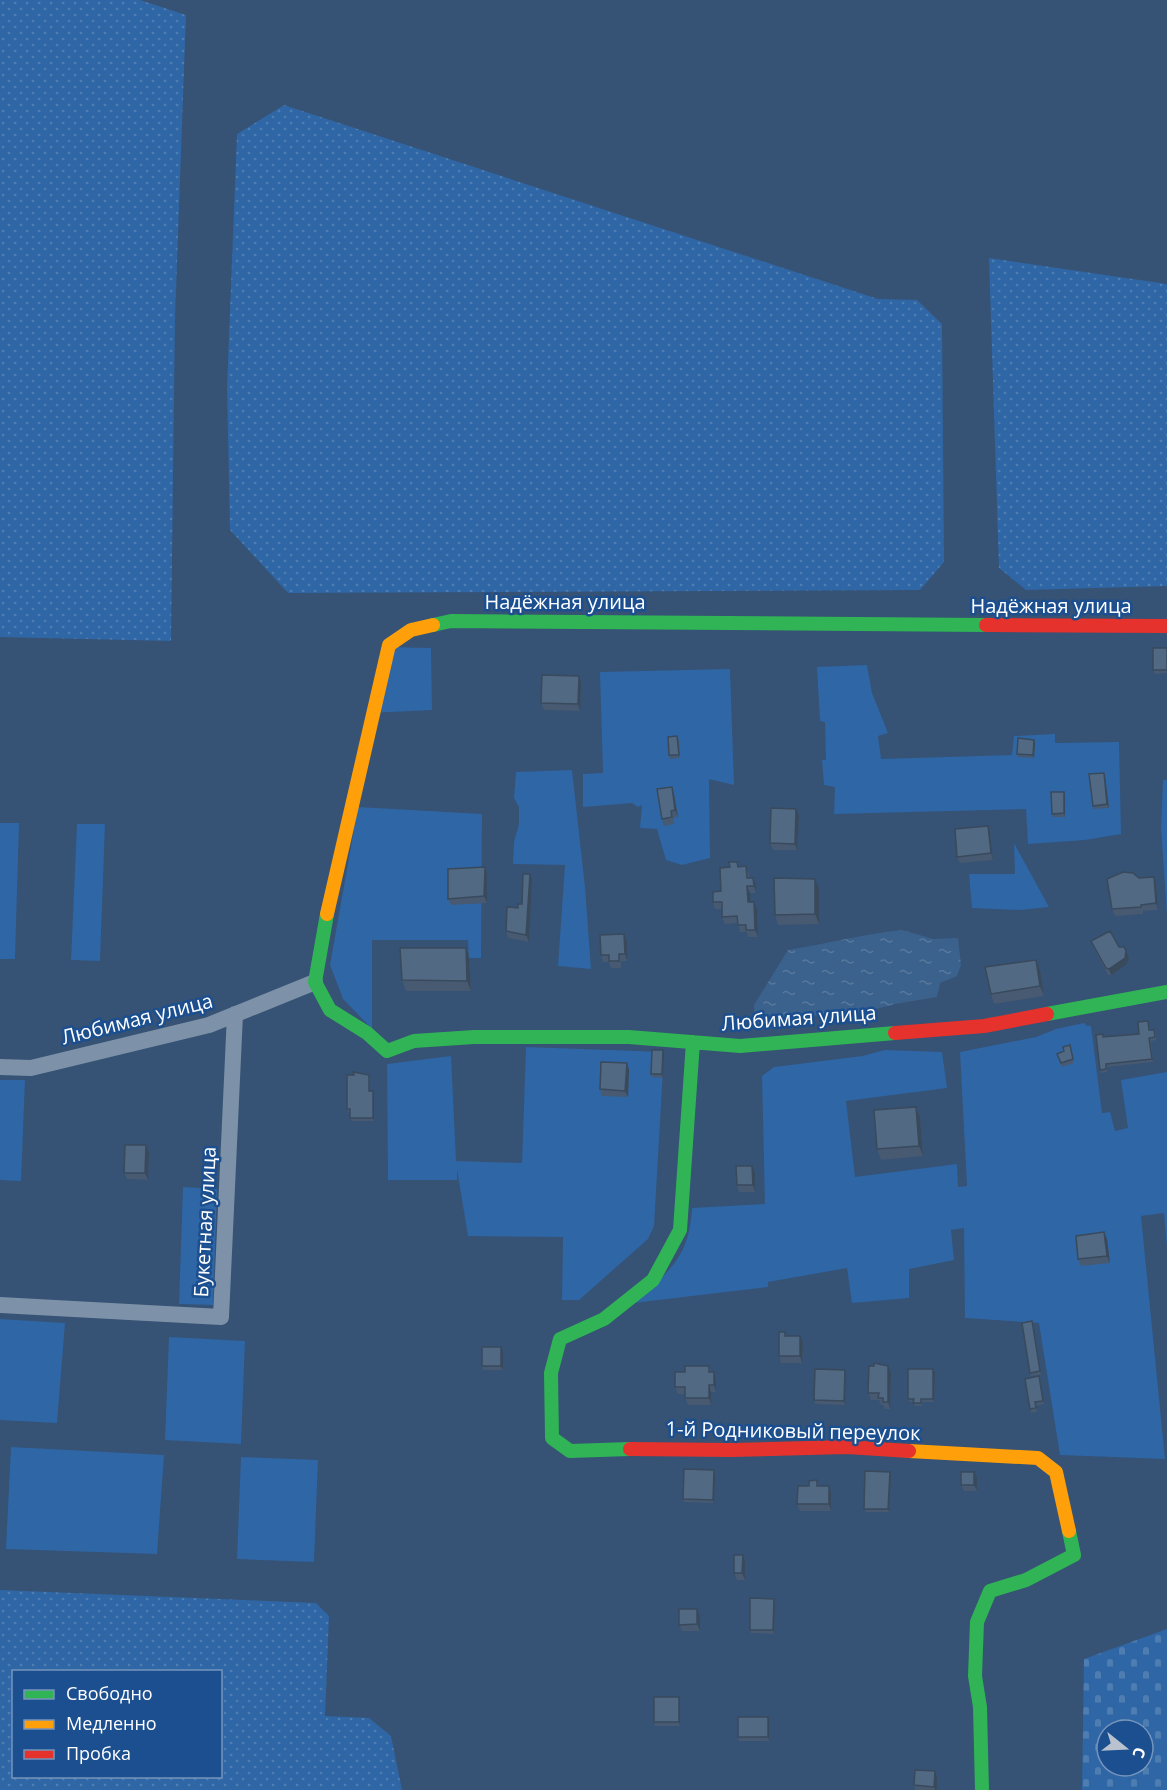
<svg xmlns="http://www.w3.org/2000/svg" width="1167" height="1790" viewBox="0 0 1167 1790" font-family="'Open Sans',sans-serif">
	<style>
		.grass { fill: url(#grass-dots); fill-rule: evenodd }
		.cemetery { fill: url(#cemetery-stones); fill-rule: evenodd }
		.garden { fill: #2f66a5 }
		.water { fill: url(#water-ripples) }
		.lines { fill: none; stroke-linecap: round; stroke-linejoin: round }
		.street { stroke: #7d92a8; stroke-width: 16 }
		.fast { stroke: #30b455; stroke-width: 14 }
		.slow { stroke: #ff9f0a; stroke-width: 14 }
		.jam { stroke: #e5322d; stroke-width: 14 }
		.wall { fill: #475a72 }
		.shaded-wall { fill: #394a5c }
		.building { fill: #526984; stroke: #394a5c; stroke-width: 1.5 }
		.labels { text-anchor: middle; stroke-width: 5; stroke-linejoin: round; paint-order: stroke }
		.street-label { font-size: 20px; fill: #fff; stroke: #1b4f8f }
	</style>
	<defs>
		<pattern id="grass-dots" width="8" height="8" patternUnits="userSpaceOnUse" patternTransform="scale(1.5)"><rect width="8" height="8" fill="#2f66a5"/><path d="M2 2h.1M6 6h.1" fill="none" stroke="#4e7db2" stroke-width="1.8" stroke-linecap="round"/></pattern>
		<pattern id="cemetery-stones" width="16" height="16" patternUnits="userSpaceOnUse" patternTransform="scale(1.5)"><rect width="16" height="16" fill="#2f66a5"/><path d="M2 7V4a2 2 0 0 1 4 0v3zM10 15v-3a2 2 0 0 1 4 0v3z" fill="#4e7db2"/></pattern>
		<pattern id="water-ripples" width="26" height="14" patternUnits="userSpaceOnUse" patternTransform="scale(1.5)"><rect width="26" height="14" fill="#3b618d"/><path d="M2 4q2-2 4 0t4 0M15 11q2-2 4 0t4 0" fill="none" stroke="#58799e"/></pattern>
	</defs>
	<rect width="100%" height="100%" fill="#365274"/>
	<path class="grass" d="M0,0H140L186,15L175,318L171,641L0,637Z
		M284,105L878,299L917,300L942,324L944,562L920,590L288,593L230,530L227,387L237,134Z
		M989,258L1167,284V586L1026,590L999,568Z
		M0,1590L316,1603L329,1616L325,1716L369,1718L391,1736L402,1790H0ZM14,1672H220V1776H14Z"/>
	<path class="cemetery" d="M1167,1629V1790H1082L1084,1659ZM1107,1730H1143V1766H1107Z"/>
	<path class="garden" d="M386,647L431,648L432,710L370,713Z
		M867,665L872,693L888,733L878,736L881,759L1012,755L1014,736L1055,734V743L1119,742L1121,834L1085,840L1028,844L1026,809L834,814L835,787L824,785L822,760H826L825,722L820,721L817,667Z
		M730,669L734,785L709,779L710,858L682,865L666,860L657,829L640,828L642,805L638,807L632,803L583,807V774L603,773L600,672Z
		M572,770L585,887L591,969L558,966L565,865L513,864L514,842L519,824V807L514,798L516,772Z
		M1163,780H1167V915L1161,828Z
		M358,807L482,814L481,958H469L468,940H372V1029L343,999L330,965Z
		M0,823H19L15,959H0Z
		M77,824H105L100,961L71,960Z
		M1014,843L1049,907L1020,910L972,908L969,874H1015Z
		M1084,1023L1087,1026H1091L1102,1113L1110,1112L1115,1131L1128,1128L1121,1080L1167,1072V1248L1164,1213L1141,1216L1165,1459L1060,1455L1039,1323L965,1318L964,1228L951,1230L954,1260L909,1269V1298L852,1303L847,1268L768,1282V1287L633,1303C669,1271 689,1259 692,1208L765,1204L762,1076L774,1067L862,1056L885,1050L942,1052L947,1088L846,1101L855,1177L957,1164L958,1187L967,1186L960,1052L1036,1037L1056,1029Z
		M526,1047L664,1052L654,1226L648,1239L579,1300H562L563,1237L468,1236L457,1169V1180H388L387,1064L451,1056L456,1161L522,1163Z
		M0,1080H25L21,1181L0,1180Z
		M183,1187L217,1189L213,1305L179,1304Z
		M0,1319L65,1323L57,1423L0,1420Z
		M169,1337L245,1341L241,1444L165,1440Z
		M11,1447L164,1455L157,1554L6,1549Z
		M241,1457L318,1460L314,1562L237,1559Z"/>
	<path class="water" d="M902,930L933,939L958,938L961,965L957,976L940,983L937,997L895,1004L861,1013L805,1016L755,1024L754,1005L788,950C826,944 863,934 902,930Z"/>
	<g class="lines">
		<path class="street" d="M0,1067L31,1068L209,1025L315,982
			M0,1305L221,1317L235,1014"/>
		<path class="fast" d="M433,625L451,621L986,625
			M327,914L315,982L330,1010L367,1033L387,1051L414,1041L474,1037H629L740,1046L895,1033
			M1047,1014L1167,992
			M630,1449L570,1451L552,1438L551,1373L560,1339L604,1319L653,1280L680,1230L693,1042
			M982,1790L980,1707L975,1676L977,1622L990,1591L1026,1580L1074,1555L1069,1531"/>
		<path class="slow" d="M327,914L389,645L411,630L433,625
			M909,1451L1038,1458L1056,1472L1069,1531"/>
		<path class="jam" d="M986,625L1167,626
			M895,1033L984,1026L1047,1014
			M630,1449L731,1450L847,1447L909,1451"/>
	</g>
	<path class="wall" d="M1167,648V673L1155,674L1153,670Z
		M581,683L580,711L544,710L541,703Z
		M677,736L679,740L680,758L670,759L669,755Z
		M1035,743L1034,758L1018,757L1017,754Z
		M1104,773L1105,776L1109,808L1094,809L1093,806Z
		M674,794L678,817L673,818L674,824L664,826L662,819Z
		M1065,795V817H1053L1052,814Z
		M799,816L797,850H773L770,843Z
		M988,826L990,833L993,860L960,863L957,857Z
		M485,867L487,874V903L451,905L448,899Z
		M739,867L749,873V878L756,885V893H750V902L757,909L758,937H748L747,932H740L738,923L725,924L722,917V909H715L713,902Z
		M1139,878L1156,884L1158,910L1143,911V914L1115,916L1112,909Z
		M532,881L529,942L508,938L506,931L518,908L522,904Z
		M819,889V924L778,925L775,915Z
		M624,934L627,941V961H621V968H611L609,962H603L601,955Z
		M1091,941L1119,947L1129,958L1127,964L1111,975H1108L1094,948Z
		M469,958L471,991H406L402,980Z
		M1036,960L1040,970L1044,996L994,1004L991,994Z
		M1149,1025L1150,1030L1156,1033V1040L1151,1041L1153,1062L1107,1067V1072L1101,1073L1100,1070L1104,1037L1139,1034Z
		M1070,1045L1074,1063L1062,1067L1057,1054L1064,1051Z
		M664,1054L663,1078L652,1077L651,1074Z
		M627,1063L629,1070L628,1097L602,1096L600,1089Z
		M369,1075L370,1078V1091L374,1094V1121H352L350,1118V1112H348L347,1109Z
		M916,1107L920,1117L923,1156L881,1160L877,1149Z
		M146,1145L149,1152L148,1180L127,1179L124,1173Z
		M755,1173V1192H739L737,1185Z
		M1104,1232L1107,1239L1110,1263L1081,1266L1078,1259Z
		M1032,1321L1041,1375L1031,1376L1030,1373Z
		M787,1336H800L803,1343L802,1363H781L779,1356Z
		M503,1351V1370H483L482,1366Z
		M709,1366L711,1372H714L716,1379V1392H711V1405H688L685,1398V1394H678L675,1387L685,1372Z
		M845,1370L846,1374L845,1405L815,1404L814,1400Z
		M891,1373L890,1409H885L883,1405H881L879,1400H871L868,1393Z
		M935,1373L934,1402H922V1406H915L913,1402H909L908,1399Z
		M1040,1380L1044,1404L1036,1406L1037,1412L1031,1413L1030,1409Z
		M714,1470L715,1474L714,1503L684,1502L683,1499Z
		M891,1475L889,1512H866L864,1509Z
		M977,1478V1491H964L961,1485Z
		M817,1480L819,1486H829L831,1493V1511H800L797,1504L809,1486Z
		M745,1562V1580H737L734,1573Z
		M774,1599L775,1602L774,1634L751,1633L750,1630Z
		M697,1609L700,1616V1631H682L679,1625Z
		M680,1701V1726H655L654,1722Z
		M768,1717L769,1720V1741H739L738,1737Z
		M935,1771L937,1778V1790H915L914,1785Z"/>
	<path class="shaded-wall" d="M579,676L581,683L580,711L578,704Z
		M1034,740L1035,743L1034,758L1033,755Z
		M1104,773L1105,776L1109,808L1107,804Z
		M672,787L674,794L678,817L675,810Z
		M1064,792L1065,795V817L1064,813Z
		M796,809L799,816L797,850L795,844Z
		M988,826L990,833L993,860L991,853Z
		M485,867L487,874V903L484,896Z
		M530,874L532,881L529,942L526,935Z
		M1154,877L1156,884L1158,910L1156,903Z
		M753,878L756,885V893L754,886Z
		M815,879L819,889V924L815,914Z
		M747,886L750,893L751,909L748,902Z
		M754,902L757,909L758,937L755,930Z
		M624,934L627,941V961L625,954Z
		M466,948L469,958L471,991L467,981Z
		M1126,951L1129,958L1127,964L1111,975L1109,969Z
		M1036,960L1040,970L1044,996L1040,986Z
		M663,1050L664,1054L663,1078L662,1074Z
		M627,1063L629,1070L628,1097L625,1091Z
		M373,1091L374,1094V1121L373,1118Z
		M916,1107L920,1117L923,1156L919,1146Z
		M146,1145L149,1152L148,1180L145,1173Z
		M752,1166L755,1173V1192L753,1185Z
		M1104,1232L1107,1239L1110,1263L1107,1256Z
		M1032,1321L1033,1325L1041,1375L1040,1371Z
		M800,1336L803,1343L802,1363L800,1356Z
		M501,1347L503,1351V1370L501,1366Z
		M888,1366L891,1373L890,1409L888,1402Z
		M933,1369L935,1373L934,1402L933,1399Z
		M845,1370L846,1374L845,1405L844,1401Z
		M714,1372L716,1379V1392L714,1385Z
		M709,1385L711,1392V1405L709,1398Z
		M714,1470L715,1474L714,1503L713,1500Z
		M890,1472L891,1475L889,1512L888,1509Z
		M974,1472L977,1478V1491L974,1485Z
		M829,1486L831,1493V1511L829,1504Z
		M743,1555L745,1562V1580L742,1573Z
		M774,1599L775,1602L774,1634L773,1630Z
		M697,1609L700,1616V1631L697,1624Z
		M679,1697L680,1701V1726L679,1722Z
		M768,1717L769,1720V1741L768,1737Z
		M935,1771L937,1778V1790H935L934,1787Z"/>
	<path class="building" d="M1153,648H1167V670H1153Z
		M542,675L579,676L578,704L541,703Z
		M677,736L679,755H669L668,737Z
		M1018,738L1034,740L1033,755L1017,754Z
		M1104,773L1107,804L1093,806L1089,774Z
		M672,787L675,810L671,811L672,817L662,819L657,789Z
		M1051,792H1064V813L1052,814Z
		M771,808L796,809L795,844L770,843Z
		M988,826L991,853L957,857L955,829Z
		M729,862H737L738,867L746,866L747,878H753L754,886H747L748,902H754L755,930H746V925H738L737,916L722,917V902H713V892L721,891L720,868L730,867Z
		M485,867L484,896L448,899V869Z
		M1123,872L1133,873L1139,878L1154,877L1156,903L1141,905V907L1112,909L1107,879Z
		M523,874H530L526,935L506,931L507,907L518,908V904H522Z
		M774,878L815,879V914L775,915Z
		M1110,931L1119,947H1124L1126,951L1125,958L1109,969L1106,968L1091,941Z
		M624,934L625,954H619V961H609V955H601L600,935Z
		M400,948H466L467,981L402,980Z
		M1036,960L1040,986L991,994L985,967Z
		M1148,1021L1149,1030H1154L1155,1037L1149,1038L1152,1059L1106,1064V1069L1100,1070L1096,1035L1103,1034V1037L1139,1034L1138,1022Z
		M1070,1045L1073,1059L1061,1063L1057,1054L1064,1051L1063,1047Z
		M652,1050H663L662,1074H651Z
		M601,1062L627,1063L625,1091L600,1089Z
		M353,1072L369,1075V1091H373V1118H350V1109H347V1075H354Z
		M916,1107L919,1146L877,1149L874,1110Z
		M125,1145H146L145,1173H124Z
		M736,1166H752L753,1185H737Z
		M1104,1232L1107,1256L1078,1259L1076,1236Z
		M1032,1321L1040,1371L1030,1373L1022,1323Z
		M779,1332H785V1336H800V1356H779Z
		M482,1347H501V1366H482Z
		M874,1363L888,1366V1402H883V1398H878L879,1393H868L869,1366H874Z
		M685,1366H709V1372H714V1385H709V1398H685V1387H675V1372H685Z
		M815,1369L845,1370L844,1401L814,1400Z
		M908,1369H933V1399H921V1403H913L914,1399H908Z
		M1039,1376L1043,1401L1035,1402L1036,1408L1030,1409L1025,1379Z
		M684,1469L714,1470L713,1500L683,1499Z
		M865,1471L890,1472L888,1509H864Z
		M961,1472H974V1485H961Z
		M817,1480V1486H829V1504H797L798,1486H809V1481Z
		M734,1555H743L742,1573H734Z
		M750,1598L774,1599L773,1630H750Z
		M679,1609H697V1624L679,1625Z
		M654,1697H679V1722H654Z
		M738,1717H768V1737H738Z
		M915,1770L935,1771L934,1787L914,1785Z"/>
	<g class="labels">
		<g class="street-label">
			<text x="565" y="609">Надёжная улица</text>
			<text x="1051" y="613">Надёжная улица</text>
			<text transform="translate(799 1018) rotate(-4)" y="7">Любимая улица</text>
			<text transform="translate(137 1019) rotate(-14)" y="7">Любимая улица</text>
			<text transform="translate(205 1222) rotate(-87)" y="7">Букетная улица</text>
			<text transform="translate(793 1431) rotate(1)" y="7">1-й Родниковый переулок</text>
		</g>
	</g>
	<rect x="12" y="1670" width="210" height="108" fill="#1b4f8f" stroke="#7695bc" stroke-width="1.5"/>
	<rect x="24" y="1690" width="30" height="9" fill="#30b455" stroke="#7695bc" stroke-width="1.5"/>
	<text x="66" y="1700" font-size="18" fill="#ffffff">Свободно</text>
	<rect x="24" y="1720" width="30" height="9" fill="#ff9f0a" stroke="#7695bc" stroke-width="1.5"/>
	<text x="66" y="1730" font-size="18" fill="#ffffff">Медленно</text>
	<rect x="24" y="1750" width="30" height="9" fill="#e5322d" stroke="#7695bc" stroke-width="1.5"/>
	<text x="66" y="1760" font-size="18" fill="#ffffff">Пробка</text>
	<g transform="translate(1125 1748) rotate(108)"><circle r="28" fill="#1b4f8f" stroke="#7695bc" stroke-width="1.5"/>
	<path d="M0-4.5L10 22L0 15L-10 22Z" fill="#b9c2ce"/>
	<text y="-9" font-size="16" font-weight="bold" text-anchor="middle" fill="#ffffff">С</text>
	</g>
</svg>
